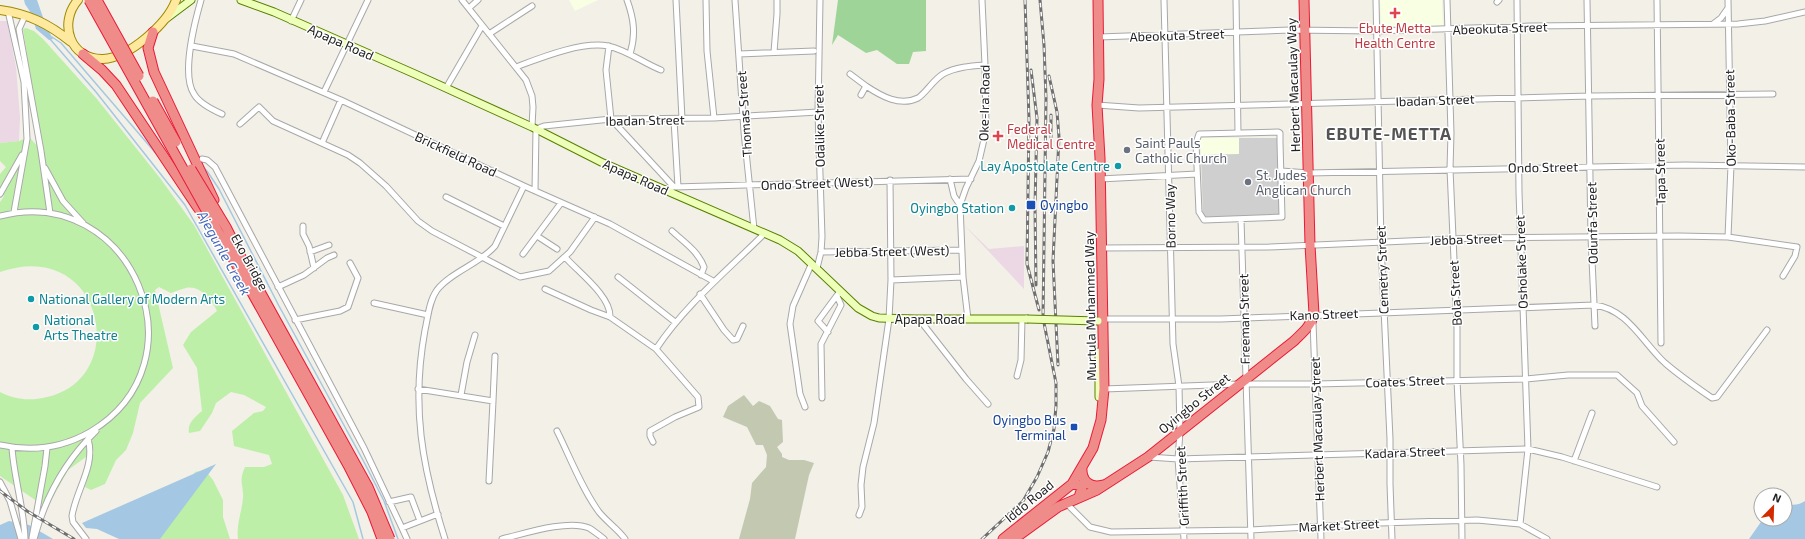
<svg xmlns="http://www.w3.org/2000/svg" width="1805" height="539" viewBox="0 0 1805 539" font-family="'Exo 2',sans-serif">
	<style>
		.industrial { fill: #ebd8e4 }
		.education { fill: #f9ffe3 }
		.religious { fill: #cfcfcf }
		.construction { fill: #c3c8b1 }
		.grass { fill: #bdefa9 }
		.forest { fill: #9ed498 }
		.water { fill: #a4c8e3 }
		.lines { fill: none; stroke-linecap: round; stroke-linejoin: round }
		.stream { stroke: #a4c8e3; stroke-width: 1.5 }
		.street-casing { stroke: #a8a8a8; stroke-width: 7 }
		.secondary-casing { stroke: #588000; stroke-width: 9 }
		.primary-casing { stroke: #9e8900; stroke-width: 10 }
		.highway-casing { stroke: #ea1a37; stroke-width: 11 }
		.street { stroke: #fff; stroke-width: 5 }
		.secondary { stroke: #edffb8; stroke-width: 7 }
		.primary { stroke: #ffe99f; stroke-width: 8 }
		.highway { stroke: #ef8b89; stroke-width: 9 }
		.rail-casing { stroke: #6f6f6f; stroke-width: 3 }
		.rail { stroke: #fff; stroke-width: 1.5; stroke-dasharray: 4.5; stroke-linecap: butt }
		.secondary-bridge-casing { stroke: #588000; stroke-width: 9; stroke-linecap: butt }
		.highway-bridge-casing { stroke: #ea1a37; stroke-width: 11; stroke-linecap: butt }
		.secondary-bridge { stroke: #edffb8; stroke-width: 7 }
		.highway-bridge { stroke: #ef8b89; stroke-width: 9 }
		.health-dot { fill: #e0444e; stroke: #fff; stroke-width: 1.5 }
		.worship-dot { fill: #6b7280; stroke: #fff; stroke-width: 1.5 }
		.culture-dot { fill: #0f9aa8; stroke: #fff; stroke-width: 1.5 }
		.transit-dot { fill: #1a4fb4; stroke: #fff; stroke-width: 1.5 }
		.labels { text-anchor: middle; stroke-width: 3; stroke-linejoin: round; paint-order: stroke }
		.health-label { font-size: 13px; fill: #be3a42; stroke: #fff }
		.street-label { font-size: 13px; fill: #212121; stroke: #fff }
		.worship-label { font-size: 13px; fill: #5b616d; stroke: #fff; text-anchor: start }
		.culture-label { font-size: 13px; fill: #0d838f; stroke: #fff; text-anchor: end }
		.transit-label { font-size: 13px; fill: #164399; stroke: #fff; text-anchor: start }
		.water-label { font-size: 14px; font-style: italic; fill: #4467ba; stroke: #fff }
		.district-label { font-size: 17px; font-weight: bold; letter-spacing: 1px; fill: #545454; stroke: #fff }
	</style>
	<rect width="100%" height="100%" fill="#f2f0e7"/>
	<path class="industrial" d="M0,21H7L16,67L20,118L19,141L0,143Z
		M963,224L989,249L1024,246V289Z"/>
	<path class="education" d="M569,0H598L575,11Z
		M1380,0H1442L1443,27L1381,26Z
		M1201,138H1239V154L1201,155Z"/>
	<path class="religious" d="M1239,138H1280L1283,215L1203,217L1201,155L1239,154Z"/>
	<path class="construction" d="M744,395L753,406L759,401L770,406L778,419L782,420L783,442L777,447L782,454V457L789,460H804L814,463L809,475L795,539H739L750,499L752,483L766,467L767,455L763,445H756L747,427L723,417L728,406Z"/>
	<path class="grass" d="M26,28L34,31L43,39L97,99L160,178L194,225L343,495L359,539H238C236,524 242,512 243,498C244,485 238,482 245,467H264L272,464L269,455L234,446L232,431L254,413L263,411L266,407L244,395L231,392L216,403L212,413L200,431L189,433C187,423 195,417 202,411L197,368L183,345L191,332L217,311C212,300 200,285 186,288C181,289 176,291 171,293L159,287L155,290L173,368L140,403L133,433L126,450L116,460L105,484L91,490L85,487L94,451L68,470L47,508L0,476V392C15,400 31,401 47,397C132,378 103,236 0,272V202L4,196L0,192V174L6,167L0,161V143L19,141L29,137L42,151L23,29Z
		M205,470L213,480L223,500V517L230,539H152L195,472Z"/>
	<path class="forest" d="M838,0H926V51L913,52L909,64H897L877,50L866,53L838,35L832,45Z"/>
	<path class="water" d="M24,0H37L46,26L53,39L49,40L36,29L31,13L25,4Z
		M216,464L160,539H119L97,529L86,528L82,523Z
		M1805,501V539H1749L1763,519H1785V503C1791,506 1800,505 1805,501Z
		M9,521L29,525L53,539H0V525Z"/>
	<g class="lines">
		<path class="stream" d="M52,37L61,43L159,157
			M50,39L96,92L185,205L353,502L363,539
			M203,167L207,171L219,189L279,306L364,462L384,501L398,539"/>
		<defs>
			<path id="street" d="M201,0C195,21 181,75 194,94C199,103 213,110 222,114
				M462,0L526,80L532,96L533,107L532,127
				M627,0C634,19 636,35 630,54
				M676,0L682,119
				M706,0L707,51L714,118
				M735,0L744,132L754,229
				M1164,0L1173,344L1179,386L1180,432L1178,459L1184,539
				M1236,0L1238,133
				M1376,0L1381,243L1390,439V484L1392,539
				M1447,0L1451,133L1450,169L1457,328V380L1461,465L1462,539
				M1517,0L1519,192L1528,449L1520,524
				M1587,0L1591,237L1595,326
				M1657,0L1661,343
				M1497,2L1499,0
				M469,8L478,0
				M8,11L24,82L27,139L14,212
				M25,16L19,29L41,151L50,213
				M291,21L301,0
				M1713,24L1721,18L1728,8
				M489,34L532,6
				M1099,37L1290,30L1376,31L1530,26L1738,24L1765,21L1805,12
				M192,46L234,54L341,100L524,186L610,224L713,281
				M609,46L606,70L611,119L674,187
				M774,52L777,14V0
				M739,54L814,51
				M516,67C540,58 582,41 608,46C627,50 643,63 661,70
				M850,74L866,86
				M446,88L482,26
				M324,92L368,0
				M861,95L866,86C881,96 900,107 918,98C926,93 933,80 943,74C956,67 971,66 985,65
				M1097,105L1139,108L1590,96L1773,94
				M674,120L678,187
				M240,124L259,107L273,121L348,155L360,163L386,186L418,221L432,231L520,277L549,271L570,252L595,217
				M1278,132L1280,133V142L1282,217L1204,220L1199,212L1196,143L1199,134Z
				M322,143L341,100
				M202,159L207,160L215,167L364,448L402,528L438,514
				M45,168L63,201L83,223
				M1281,171L1309,173L1685,165L1805,167
				M950,179L954,196L960,205
				M1100,179L1197,174
				M663,189L674,187L971,179
				M535,191L536,129L544,126L611,119L714,118L818,112
				M0,194L22,155
				M446,197L504,226
				M0,216C131,182 208,362 90,432C62,448 32,452 0,445
				M1241,219L1251,539
				M303,226V234L309,246L314,268
				M672,231C684,242 698,251 704,267L701,275
				M537,236L557,249
				M1728,237L1731,165L1728,0
				M1102,248L1269,247L1476,238L1679,236L1728,237L1797,247L1795,256L1783,276
				M310,252L329,245
				M821,252L962,250
				M523,254L561,203
				M565,257C578,272 611,296 610,317
				M817,268L821,252L822,237L818,112L820,0
				M618,277L675,322
				M891,280L963,277
				M278,287L304,275L327,258L334,255
				M545,289L591,310L610,317L656,349L698,397L699,407L675,417L650,431V436L653,442
				M700,294L724,330L733,340L737,339L743,326
				M374,303L428,315
				M919,319L966,379L988,404
				M968,319L963,277L960,205L966,188L979,161L986,131L985,65L982,0
				M1103,319H1221L1594,305C1628,309 1642,342 1665,363C1680,376 1696,387 1712,398L1717,397L1767,330
				M295,320L340,311L348,307L358,278L350,263
				M1313,322L1321,539
				M828,332L818,321L838,294
				M656,349C686,304 727,271 765,233
				M1017,376L1021,360L1022,319
				M418,389L493,401L489,481
				M1104,389L1239,384H1316L1526,379L1568,375H1617L1637,393L1642,406L1674,442
				M461,395L467,362L475,335
				M822,398L821,344L841,305L837,296
				M493,401L495,356
				M805,407L800,394L790,324L793,306L811,265
				M557,431C570,457 582,489 599,512C607,522 618,529 625,539
				M12,448C14,478 24,508 25,539
				M1149,457L1178,459L1528,449L1562,457L1657,487
				M1574,461L1592,413
				M0,482L10,501L21,539
				M389,502L411,497L420,521
				M1066,503L1090,527L1111,532L1251,530L1381,523L1477,520L1520,524L1547,539
				M859,515L862,507L861,485L863,467L874,423L889,319L891,280L890,180
				M402,528L407,539
				M32,538L45,466L47,448
				M34,539C45,498 66,460 96,431
				M86,539L73,522L72,516C76,490 96,465 88,439
				M445,539C422,467 411,406 425,330C428,317 429,301 437,290C451,272 481,263 495,246L524,186
				M502,539C523,534 568,519 589,528C594,531 599,535 604,539"/>
			<path id="secondary" d="M241,0L274,12L415,74L532,127L603,163L780,240L798,251L858,308L872,316L879,318L916,319H1027
				M167,18L191,0
				M1099,352V397"/>
			<path id="primary" d="M78,0C58,23 70,60 103,59C129,58 168,23 176,0
				M0,10C29,14 49,24 71,42"/>
			<path id="highway" d="M153,32L148,48L154,72L214,200
				M83,54L102,70L116,85L196,205L212,227
				M1082,467C1081,480 1089,489 1103,485
				M1072,484L1079,485L1082,488L1079,497
				M1003,539L1072,484L1093,448L1101,420L1104,389L1100,158L1097,105L1099,79L1098,0
				M1014,539L1058,507L1097,490L1148,457L1294,341C1302,333 1311,326 1314,314L1310,245L1304,0"/>
		</defs>
		<use href="#street" class="street-casing"/>
		<use href="#secondary" class="secondary-casing"/>
		<use href="#primary" class="primary-casing"/>
		<use href="#highway" class="highway-casing"/>
		<use href="#street" class="street"/>
		<use href="#secondary" class="secondary"/>
		<use href="#primary" class="primary"/>
		<use href="#highway" class="highway"/>
		<defs>
			<path id="rail" d="M1025,0L1029,119L1027,264L1039,310
				M1031,70L1037,118L1035,206L1036,285
				M1049,76L1057,112L1059,137L1053,261L1058,365
				M1051,115V147
				M0,491L27,511L74,539
				M982,539L1023,501L1037,477L1048,452L1054,429L1056,406V383L1043,318L1046,98L1044,45L1040,0"/>
		</defs>
		<use href="#rail" class="rail-casing"/>
		<use href="#rail" class="rail"/>
		<defs>
			<path id="secondary-bridge" d="M1027,319L1098,321"/>
			<path id="highway-bridge" d="M89,0L348,465L372,512L382,539
				M97,0L139,76
				M153,101L176,142
				M191,169L226,227L242,259L368,487L390,539"/>
		</defs>
		<use href="#secondary-bridge" class="secondary-bridge-casing"/>
		<use href="#highway-bridge" class="highway-bridge-casing"/>
		<use href="#secondary-bridge" class="secondary-bridge"/>
		<use href="#highway-bridge" class="highway-bridge"/>
	</g>
	<g class="health-dot">
		<path d="M1393 7h4v4h4v4h-4v4h-4v-4h-4v-4h4z"/>
		<path d="M996 130h4v4h4v4h-4v4h-4v-4h-4v-4h4z"/>
	</g>
	<g class="worship-dot">
		<circle cx="1127" cy="150" r="4"/>
		<circle cx="1248" cy="182" r="4"/>
	</g>
	<g class="culture-dot">
		<circle cx="1118" cy="166" r="4"/>
		<circle cx="1012" cy="208" r="4"/>
		<circle cx="31" cy="299" r="4"/>
		<circle cx="36" cy="327" r="4"/>
	</g>
	<g class="transit-dot">
		<rect x="1026" y="200" width="10" height="10" rx="2"/>
		<rect x="1070" y="423" width="8" height="8" rx="2"/>
	</g>
	<g class="labels">
		<g class="health-label">
			<text x="1395" y="33">Ebute Metta<tspan x="1395" dy="15">Health Centre</tspan></text>
			<text x="1007" y="134" text-anchor="start">Federal<tspan x="1007" dy="15">Medical Centre</tspan></text>
		</g>
		<g class="street-label">
			<text transform="translate(1500 28) rotate(-2)" y="5">Abeokuta Street</text>
			<text transform="translate(1177 35) rotate(-2)" y="5">Abeokuta Street</text>
			<text transform="translate(341 42) rotate(24)" y="5">Apapa Road</text>
			<text transform="translate(1293 85) rotate(-92)" y="5">Herbert Macaulay Way</text>
			<text transform="translate(1435 100) rotate(-2)" y="5">Ibadan Street</text>
			<text transform="translate(984 103) rotate(-89)" y="5">Oke-Ira Road</text>
			<text transform="translate(744 114) rotate(-94)" y="5">Thomas Street</text>
			<text transform="translate(1730 118) rotate(-91)" y="5">Oko-Baba Street</text>
			<text transform="translate(645 120) rotate(-1)" y="5">Ibadan Street</text>
			<text transform="translate(819 126) rotate(-91)" y="5">Odalike Street</text>
			<text transform="translate(456 154) rotate(25)" y="5">Brickfield Road</text>
			<text transform="translate(1543 167) rotate(-1)" y="5">Ondo Street</text>
			<text transform="translate(1660 172) rotate(-91)" y="5">Tapa Street</text>
			<text transform="translate(636 177) rotate(24)" y="5">Apapa Road</text>
			<text transform="translate(817 183) rotate(-2)" y="5">Ondo Street (West)</text>
			<text transform="translate(1170 216) rotate(-91)" y="5">Borno Way</text>
			<text transform="translate(1592 223) rotate(-91)" y="5">Odunfa Street</text>
			<text transform="translate(1466 239) rotate(-2)" y="5">Jebba Street</text>
			<text transform="translate(892 251) rotate(-1)" y="5">Jebba Street (West)</text>
			<text transform="translate(250 262) rotate(61)" y="5">Eko Bridge</text>
			<text transform="translate(1521 262) rotate(-92)" y="5">Osholake Street</text>
			<text transform="translate(1382 270) rotate(-92)" y="5">Cemetry Street</text>
			<text transform="translate(1455 293) rotate(-93)" y="5">Bola Street</text>
			<text transform="translate(1090 306) rotate(-91)" y="5">Murtula Muhammed Way</text>
			<text transform="translate(1324 314) rotate(-2)" y="5">Kano Street</text>
			<text x="930" y="324">Apapa Road</text>
			<text transform="translate(1244 319) rotate(-91)" y="5">Freeman Street</text>
			<text transform="translate(1405 381) rotate(-2)" y="5">Coates Street</text>
			<text transform="translate(1194 403) rotate(-39)" y="5">Oyingbo Street</text>
			<text transform="translate(1317 429) rotate(-92)" y="5">Herbert Macaulay Street</text>
			<text transform="translate(1405 452) rotate(-2)" y="5">Kadara Street</text>
			<text transform="translate(1182 486) rotate(-93)" y="5">Griffith Street</text>
			<text transform="translate(1029 501) rotate(-39)" y="5">Iddo Road</text>
			<text transform="translate(1339 525) rotate(-3)" y="5">Market Street</text>
		</g>
		<g class="worship-label">
			<text x="1135" y="148">Saint Pauls<tspan x="1135" dy="15">Catholic Church</tspan></text>
			<text x="1256" y="180">St. Judes<tspan x="1256" dy="15">Anglican Church</tspan></text>
		</g>
		<g class="culture-label">
			<text x="1110" y="171">Lay Apostolate Centre</text>
			<text x="1004" y="213">Oyingbo Station</text>
			<text x="39" y="304" text-anchor="start">National Gallery of Modern Arts</text>
			<text x="44" y="325" text-anchor="start">National<tspan x="44" dy="15">Arts Theatre</tspan></text>
		</g>
		<g class="transit-label">
			<text x="1040" y="210">Oyingbo</text>
			<text x="1066" y="425" text-anchor="end">Oyingbo Bus<tspan x="1066" dy="15">Terminal</tspan></text>
		</g>
		<g class="water-label">
			<text transform="translate(224 253) rotate(61)" y="5">Ajegunle Creek</text>
		</g>
		<g class="district-label">
			<text x="1389" y="140">EBUTE-METTA</text>
		</g>
	</g>
	<g transform="translate(1773 507) rotate(23)"><circle r="19" fill="#ffffff" stroke="#a6a6a6"/>
	<path d="M0-3L7 15L0 10L-7 15Z" fill="#d22b00"/>
	<text y="-6" font-size="11" font-weight="bold" text-anchor="middle" fill="#212121">N</text>
	</g>
</svg>
